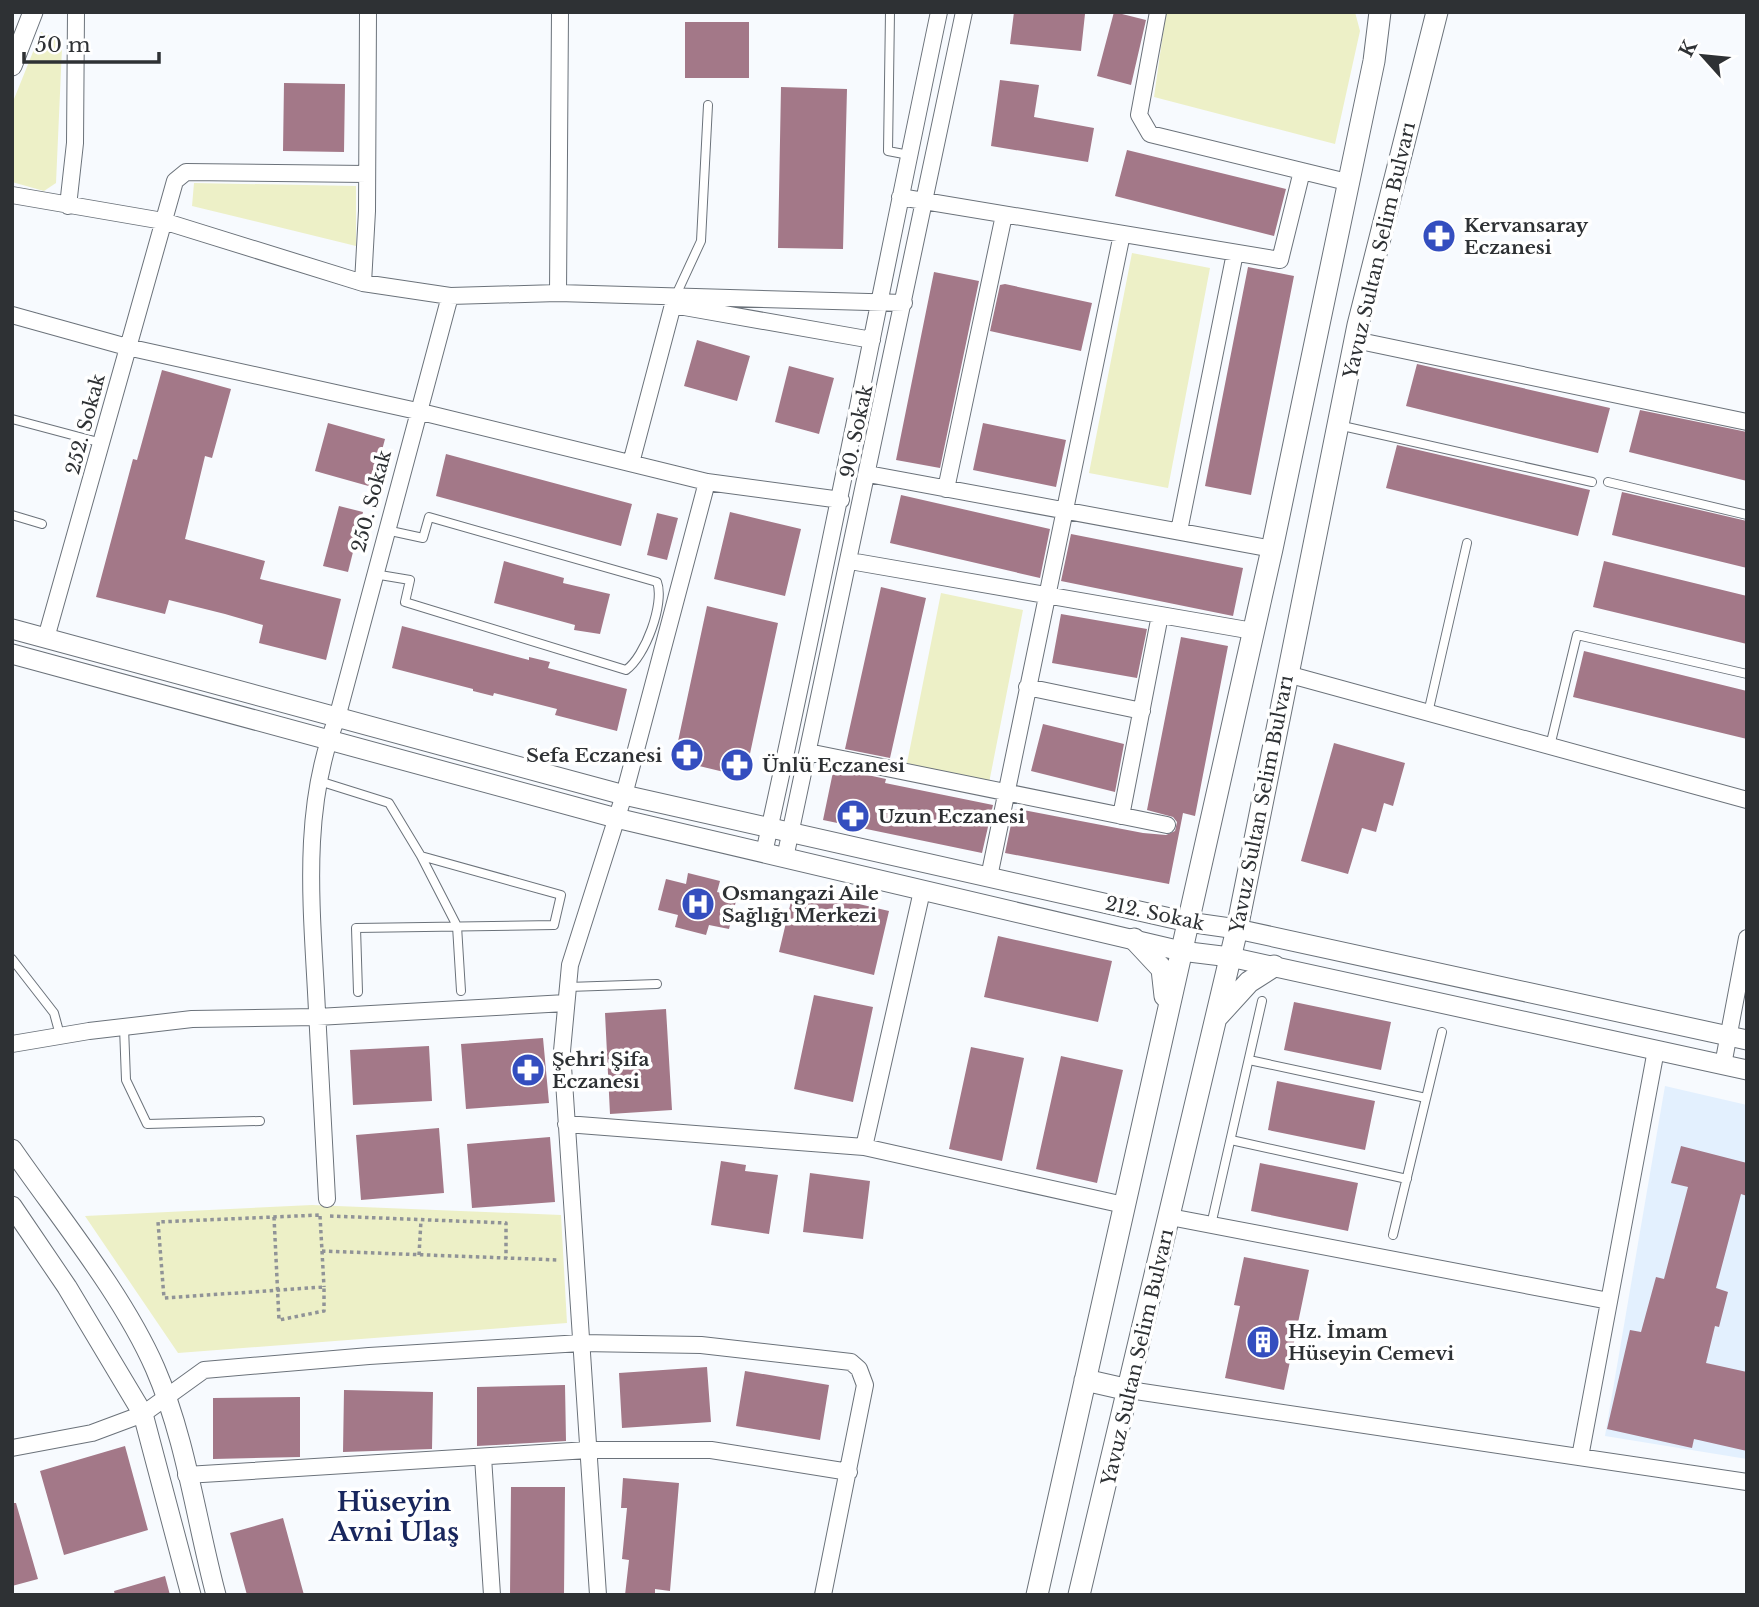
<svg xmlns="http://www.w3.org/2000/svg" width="1759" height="1607" viewBox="0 0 1759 1607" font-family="'Libre Baskerville',serif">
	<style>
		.built { fill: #e3f0fe }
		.green { fill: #edf0c7 }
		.building { fill: #a37888 }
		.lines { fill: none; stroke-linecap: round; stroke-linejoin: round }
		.service-casing { stroke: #6b727a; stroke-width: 10 }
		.minor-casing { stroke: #6b727a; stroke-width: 18 }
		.tertiary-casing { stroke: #6b727a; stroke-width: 21 }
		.secondary-casing { stroke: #6b727a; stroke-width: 23 }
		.path { stroke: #909397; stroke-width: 3.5; stroke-dasharray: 3.5 3.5; stroke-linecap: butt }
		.service { stroke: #fff; stroke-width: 8 }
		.minor { stroke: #fff; stroke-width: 16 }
		.tertiary { stroke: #fff; stroke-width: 19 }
		.secondary { stroke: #fff; stroke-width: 21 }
		.labels { text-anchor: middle; stroke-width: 7; stroke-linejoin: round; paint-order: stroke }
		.poi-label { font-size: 19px; font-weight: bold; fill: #2e3134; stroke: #fff; text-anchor: start }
		.street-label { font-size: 19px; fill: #2e3134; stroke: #fff }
		.district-label { font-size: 26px; font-weight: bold; fill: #18265d; stroke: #fff }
	</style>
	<rect width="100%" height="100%" fill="#f7fafe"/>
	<path class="built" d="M1665,1086L1747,1105V1459L1605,1436Z"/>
	<path class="green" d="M1166,12H1355L1360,31L1335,144L1154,97Z
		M41,32L59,40L62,48L56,183L44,191L12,182V104Z
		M194,183L356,186V246L192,206Z
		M1132,253L1210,268L1168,488L1089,473Z
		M941,593L1023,610L989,783L907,763Z
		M312,1205L561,1215L567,1323L178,1353L85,1216Z"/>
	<path class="building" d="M1014,12L1085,14L1081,51L1010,44Z
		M1114,12L1146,20L1131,85L1097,76Z
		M685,22H749V78H685Z
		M1000,80L1039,85L1034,117L1094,128L1088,162L991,146Z
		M284,83L345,84L344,152L283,151Z
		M781,87L847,89L843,249L778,248Z
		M1127,150L1286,189L1274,236L1115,196Z
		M1248,267L1294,276L1251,495L1205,486Z
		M934,272L979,281L940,468L896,460Z
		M1005,284L1092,303L1081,351L990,331L1000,285Z
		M697,340L750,356L737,401L684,386Z
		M1417,364L1610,408L1598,453L1406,406Z
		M789,366L834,378L819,434L775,422Z
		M162,370L231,389L212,458L205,456L185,539L265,561L260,579L341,599L326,660L259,643L263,625L225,614L169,600L165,614L96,597L133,459L137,460Z
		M1640,410L1747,432V481L1629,452Z
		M328,423L385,439L372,487L315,471Z
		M983,423L1066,440L1056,487L973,470Z
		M1397,445L1590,490L1578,536L1386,488Z
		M446,454L632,504L621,546L436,496Z
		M1622,492L1747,521V568L1612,535Z
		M901,495L1050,529L1040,578L890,543Z
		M339,506L363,512L348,572L323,566Z
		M730,512L801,529L785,596L714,579Z
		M657,513L678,518L667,560L647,555Z
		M1071,534L1243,568L1233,616L1061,581Z
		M504,561L564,578L563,583L610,594L600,634L574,630L575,625L494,603Z
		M1604,561L1747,596V644L1593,607Z
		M881,587L926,598L890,758L845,749Z
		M707,606L778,623L745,777L674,760Z
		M1061,614L1147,629L1137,678L1052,663Z
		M402,626L529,660V657L550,662L548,668L627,689L617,731L555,715L557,709L494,693L493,696L473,691V689L392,668Z
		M1181,637L1228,646L1195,816L1183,813L1169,884L1005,853L1014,810L1018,809L1143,833L1166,835L1175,831L1177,822L1173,817L1147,810Z
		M1584,651L1747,691V739L1573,697Z
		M1043,724L1124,744L1115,792L1031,771Z
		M1334,743L1405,763L1393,806L1384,803L1376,832L1362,828L1348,874L1301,861Z
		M840,769L886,779L885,783L993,805L982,853L823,820L833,772L840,773Z
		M688,873L720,881L717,892L737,897L729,929L709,925L706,935L675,927L678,915L658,910L666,879L686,884Z
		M794,889L889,911L874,975L779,952Z
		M998,936L1112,961L1098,1022L984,997Z
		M814,995L873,1007L853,1102L794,1089Z
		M1294,1002L1391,1022L1381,1070L1284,1050Z
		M666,1009L672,1110L610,1114L605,1013Z
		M543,1038L549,1103L466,1109L461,1044Z
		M429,1046L432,1101L353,1105L350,1050Z
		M971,1047L1024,1058L1002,1161L949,1149Z
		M1061,1056L1123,1070L1097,1183L1036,1169Z
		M1277,1081L1375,1101L1365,1150L1268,1130Z
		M439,1128L444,1193L361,1200L356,1135Z
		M550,1137L555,1202L472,1208L467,1144Z
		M1681,1146L1747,1163V1196L1741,1194L1716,1288L1728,1292L1719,1327L1715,1326L1706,1363L1747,1372V1451L1694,1439L1692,1448L1607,1429L1630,1330L1641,1332L1656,1277L1664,1279L1688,1187L1671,1183Z
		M721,1161L746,1165L745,1171L778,1175L769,1234L711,1225Z
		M1260,1163L1358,1183L1348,1231L1251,1211Z
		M810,1173L870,1181L863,1239L803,1232Z
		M1244,1257L1309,1270L1284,1390L1225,1378L1240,1306L1234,1305Z
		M707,1367L711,1422L622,1428L619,1373Z
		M745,1371L829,1385L820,1440L736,1426Z
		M565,1385L566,1441L477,1446V1387Z
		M344,1390L433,1392L432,1449L343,1452Z
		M300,1397V1457L213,1459V1398Z
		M125,1446L148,1530L64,1555L40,1471Z
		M623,1478L679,1483L670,1591L655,1589V1595H625L629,1560L622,1559L627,1508H621Z
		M511,1487H565L564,1595H510Z
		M12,1503H16L38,1579L12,1586Z
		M283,1518L304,1595H247L230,1533Z
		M165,1576L170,1595H115L114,1591Z"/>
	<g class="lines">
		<defs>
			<path id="service" d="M890,12L888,151L909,155
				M676,295L701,241L708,105
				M12,419L102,443
				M1338,425L1592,482
				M1608,482L1747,515
				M12,515L42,524
				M374,574L410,580L405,602L626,670C645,657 665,603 657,582L429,517L423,538L386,530
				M1428,713L1467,543
				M1550,746L1577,635L1747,674
				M319,781L389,803L421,856L561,895L554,925L356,928L358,992
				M421,856L457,926L461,991
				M12,959L54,1013L60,1035
				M568,987L657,984
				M124,1027L126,1080L147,1124L260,1121
				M1249,1060L1426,1098
				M1231,1140L1407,1179
				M1211,1225L1262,1001
				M1393,1235L1442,1032"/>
			<path id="minor" d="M1158,12L1139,115L1150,134L1347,182
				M12,195L163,221L363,283L450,296L558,293L904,303
				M900,197L1280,260L1302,171
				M68,206L75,143L76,12
				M363,283L367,211L368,12
				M558,293L560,12
				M673,305L872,340
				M12,315L127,347L417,411L707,482L841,500
				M1355,340L1747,422
				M631,463L675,297
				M868,474L1272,549
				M946,489L1004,215
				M1179,531L1235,253
				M850,561L1253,631
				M46,638L175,181L186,172L367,174
				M1287,674L1747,800
				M1027,687L1142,711
				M808,752L1167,825
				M1121,816L1160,615
				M764,853C826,574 880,293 939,12
				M785,858L964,12
				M989,877L1122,234
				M12,1044L89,1031L192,1019L317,1017L566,1003
				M1723,1065L1747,938
				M566,1124L864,1147L1124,1205
				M864,1147L922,891
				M327,1199C323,1130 320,1061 316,992C311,900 302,805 337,718L450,296
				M1170,1217L1609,1301
				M1129,1390L1747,1482
				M12,1448L92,1433L143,1414L204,1370L369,1356L581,1343L701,1345L851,1362L859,1369L865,1385L823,1595
				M483,1457L492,1595
				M1580,1457L1656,1050
				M186,1475L588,1450H711L849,1472
				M598,1595L562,1051L570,965L624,795L707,482"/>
			<path id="tertiary" d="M12,66L33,12
				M12,629L624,795L1188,922L1237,929L1747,1040
				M12,654L616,818L1181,951L1230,957L1747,1070
				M12,1149C59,1217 122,1293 155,1368C186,1439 196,1520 216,1595
				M12,1206L67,1287L143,1414L191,1595"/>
			<path id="secondary" d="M1134,939L1162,969L1165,996
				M1218,1016L1249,982L1274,966
				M1085,1380L1129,1390
				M1037,1595L1272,549L1374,61L1380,12
				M1079,1595L1237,929L1358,325L1437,12"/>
		</defs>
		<use href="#service" class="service-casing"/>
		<use href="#minor" class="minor-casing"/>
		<use href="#tertiary" class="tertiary-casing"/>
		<use href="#secondary" class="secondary-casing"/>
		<path class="path" d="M320,1216L322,1251L559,1260
			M330,1216L506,1223V1258
			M274,1217L279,1320L324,1311V1287L164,1298L158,1222L320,1215
			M322,1251L324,1287
			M419,1255L421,1220"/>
		<use href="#service" class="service"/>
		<use href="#minor" class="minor"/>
		<use href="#tertiary" class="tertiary"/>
		<use href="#secondary" class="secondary"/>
	</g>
	<defs>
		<symbol id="pharmacy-disc" viewBox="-11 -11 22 22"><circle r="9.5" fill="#344ebf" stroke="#fff"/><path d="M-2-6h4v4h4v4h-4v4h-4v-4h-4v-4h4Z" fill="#fff"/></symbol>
		<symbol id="hospital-disc" viewBox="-11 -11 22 22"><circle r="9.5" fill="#344ebf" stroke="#fff"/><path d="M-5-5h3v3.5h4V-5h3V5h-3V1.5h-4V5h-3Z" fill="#fff"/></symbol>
		<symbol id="building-disc" viewBox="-11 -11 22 22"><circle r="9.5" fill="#344ebf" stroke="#fff"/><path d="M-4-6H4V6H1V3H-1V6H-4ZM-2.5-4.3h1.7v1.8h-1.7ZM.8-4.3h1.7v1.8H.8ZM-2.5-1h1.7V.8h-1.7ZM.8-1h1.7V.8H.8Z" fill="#fff"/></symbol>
	</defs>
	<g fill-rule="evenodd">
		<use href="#pharmacy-disc" x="1420" y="217" width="38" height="38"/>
		<use href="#pharmacy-disc" x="668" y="736" width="38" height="38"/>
		<use href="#pharmacy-disc" x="718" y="746" width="38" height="38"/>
		<use href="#pharmacy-disc" x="834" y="797" width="38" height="38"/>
		<use href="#hospital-disc" x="679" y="885" width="38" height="38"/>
		<use href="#pharmacy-disc" x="509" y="1051" width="38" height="38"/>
		<use href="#building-disc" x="1244" y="1323" width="38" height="38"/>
	</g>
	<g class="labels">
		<g class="poi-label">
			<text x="1464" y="232">Kervansaray<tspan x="1464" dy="22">Eczanesi</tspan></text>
			<text x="662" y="762" text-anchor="end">Sefa Eczanesi</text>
			<text x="762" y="772">Ünlü Eczanesi</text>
			<text x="878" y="823">Uzun Eczanesi</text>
			<text x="722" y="900">Osmangazi Aile<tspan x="722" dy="22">Sağlığı Merkezi</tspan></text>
			<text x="552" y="1066">Şehri Şifa<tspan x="552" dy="22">Eczanesi</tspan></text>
			<text x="1288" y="1338">Hz. İmam<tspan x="1288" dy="22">Hüseyin Cemevi</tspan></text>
		</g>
		<g class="street-label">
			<text transform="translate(1379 250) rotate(-77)" y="7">Yavuz Sultan Selim Bulvarı</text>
			<text transform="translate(85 424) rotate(-75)" y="7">252. Sokak</text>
			<text transform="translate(856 431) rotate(-78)" y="7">90. Sokak</text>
			<text transform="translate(371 501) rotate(-75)" y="7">250. Sokak</text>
			<text transform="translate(1261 804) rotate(-79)" y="7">Yavuz Sultan Selim Bulvarı</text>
			<text transform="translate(1155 913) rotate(12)" y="7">212. Sokak</text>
			<text transform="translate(1137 1357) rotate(-77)" y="7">Yavuz Sultan Selim Bulvarı</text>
		</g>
		<g class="district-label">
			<text x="394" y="1511">Hüseyin<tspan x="394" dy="30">Avni Ulaş</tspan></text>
		</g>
	</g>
	<rect width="1759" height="1607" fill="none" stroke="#2e3134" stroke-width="28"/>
	<g transform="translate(1703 56) rotate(297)" stroke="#ffffff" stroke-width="5" paint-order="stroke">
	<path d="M0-5L12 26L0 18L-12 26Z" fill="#2e3134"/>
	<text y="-10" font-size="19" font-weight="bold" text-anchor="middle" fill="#2e3134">K</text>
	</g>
	<path d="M24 52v10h135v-10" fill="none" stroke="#2e3134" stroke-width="3.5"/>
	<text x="35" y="52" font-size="21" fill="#2e3134" stroke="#ffffff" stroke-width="5" paint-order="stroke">50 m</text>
</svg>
